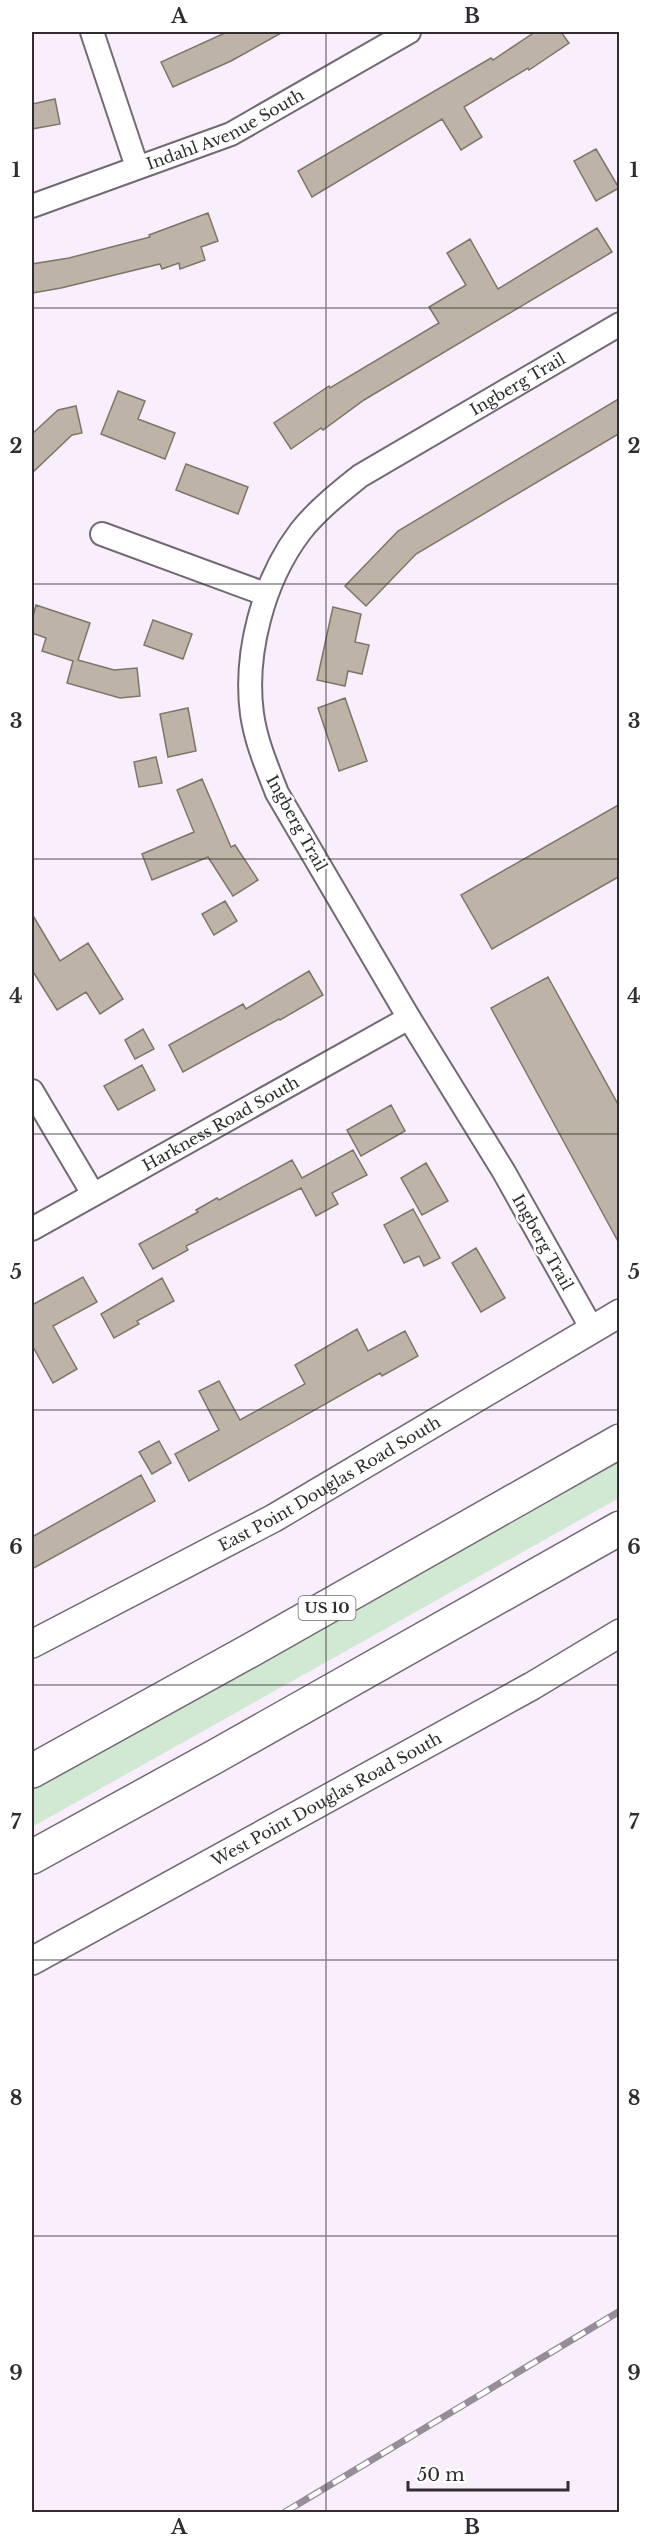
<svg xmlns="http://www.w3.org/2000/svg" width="651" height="2544" viewBox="0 0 651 2544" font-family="'Libre Baskerville',serif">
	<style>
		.grass { fill: #d1e9d2 }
		.building { fill: #beb3a7; stroke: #7f756a; stroke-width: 1.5 }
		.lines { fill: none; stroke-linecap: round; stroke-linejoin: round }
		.minor-casing { stroke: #736975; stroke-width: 26 }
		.tertiary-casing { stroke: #736975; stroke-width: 30 }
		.motorway-casing { stroke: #736975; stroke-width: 36 }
		.minor { stroke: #fff; stroke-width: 22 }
		.tertiary { stroke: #fff; stroke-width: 27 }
		.motorway { stroke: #fff; stroke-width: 33 }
		.rail-casing { stroke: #968e97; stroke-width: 7 }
		.rail { stroke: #fff; stroke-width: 4.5; stroke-dasharray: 14; stroke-linecap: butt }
		.grid { fill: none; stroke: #302c31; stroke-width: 1.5; stroke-opacity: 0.55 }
		.labels { text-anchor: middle; stroke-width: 5; stroke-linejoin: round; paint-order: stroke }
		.shield { fill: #fff; stroke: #6e6b6f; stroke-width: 1.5 }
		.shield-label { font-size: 15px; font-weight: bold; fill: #302c31 }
		.street-label { font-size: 16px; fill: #302c31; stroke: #fff }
		.neatline { fill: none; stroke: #302c31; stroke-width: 2 }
		.grid-label { font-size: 20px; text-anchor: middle; font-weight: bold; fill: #302c31 }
	</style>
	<rect width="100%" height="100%" fill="#f9eefb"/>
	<path class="grass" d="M619,1453V1498L32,1827V1782Z"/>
	<path class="building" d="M227,32H283L231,61L173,87L161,62Z
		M535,32H561L569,43L529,70L528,68L464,107L482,137L461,150L442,119L312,197L298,171L491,58L493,60Z
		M55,99L60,124L32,129V104Z
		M596,149L619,188L596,201L574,161Z
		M208,213L218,241L201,247L205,260L180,269L179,263L162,269L160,264L61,288L32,293V264L69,258L150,237L149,235Z
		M597,228L612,252L364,400L323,430L321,428L291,449L274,423L329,386L330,388L439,323L429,307L466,285L447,253L470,239L498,289Z
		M118,391L145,401L138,419L175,433L165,459L101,434Z
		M620,398V433L416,554L366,606L345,586L398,531Z
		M76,406L82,433L72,435L32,473V434L58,410Z
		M186,464L248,487L238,514L176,490Z
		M36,605L90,623L78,660L114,670L137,668L140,696L120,698L67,683L73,661L42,651L46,638L32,633V620Z
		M333,607L361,614L355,642L369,645L362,674L348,671L345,686L317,680Z
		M153,620L192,634L183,659L144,645Z
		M345,698L367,761L339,771L318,708Z
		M188,708L196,751L168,757L160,714Z
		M156,757L162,783L139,787L134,762Z
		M202,779L231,847L235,845L258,880L233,896L208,857L152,880L142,854L194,832L177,790Z
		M620,804V876L492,949L461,895Z
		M225,901L237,921L214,935L202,914Z
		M32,914L60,961L88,943L123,999L100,1014L86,992L57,1010L32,970Z
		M309,971L323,995L280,1020L279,1019L183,1072L169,1045L243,1004L246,1009Z
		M548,977L620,1108V1245L491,1008Z
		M143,1029L154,1049L135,1059L125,1040Z
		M142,1065L155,1090L118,1110L104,1086Z
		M391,1105L405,1131L361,1156L347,1130Z
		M353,1150L367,1175L332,1193L338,1204L316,1216L301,1188L186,1246L188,1250L153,1269L139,1244L198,1212L196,1210L217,1198L219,1200L292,1160L302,1178Z
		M426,1163L448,1201L422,1215L401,1178Z
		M413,1209L440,1258L424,1266L419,1256L404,1263L384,1225Z
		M476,1248L505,1298L481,1312L452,1263Z
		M83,1277L97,1302L53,1326L77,1369L53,1383L32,1345V1305Z
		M162,1278L174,1301L137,1321L139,1324L114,1338L101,1314Z
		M357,1329L368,1351L405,1331L418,1356L382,1376L380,1373L189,1481L175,1454L219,1430L199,1391L219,1381L240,1420L305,1384L295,1365Z
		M159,1441L171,1463L152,1474L139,1452Z
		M141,1475L155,1501L32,1569V1537Z"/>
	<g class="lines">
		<defs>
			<g id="minor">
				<path d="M92,32L137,167"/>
				<path id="s1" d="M32,206L231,134L409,32"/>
				<path d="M102,534L265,594"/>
				<path d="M32,1091L93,1194"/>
				<path id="s2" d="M32,1229L409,1018"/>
				<path id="s3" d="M592,1329L504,1172L409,1018L277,793C267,767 256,742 252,714C244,654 263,581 300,532C316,511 339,493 360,476L620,324"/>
			</g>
			<g id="tertiary">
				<path id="s4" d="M32,1644L274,1518L620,1313"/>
				<path id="s5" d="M32,1961L532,1686L620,1633"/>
			</g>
			<path id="motorway" d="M32,1771L251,1650L620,1441
				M32,1857L216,1756L620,1528"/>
		</defs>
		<use href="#minor" class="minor-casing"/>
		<use href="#tertiary" class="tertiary-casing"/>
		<use href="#motorway" class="motorway-casing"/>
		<use href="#minor" class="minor"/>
		<use href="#tertiary" class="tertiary"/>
		<use href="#motorway" class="motorway"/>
		<defs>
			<path id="rail" d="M285,2512L620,2311"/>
		</defs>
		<use href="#rail" class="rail-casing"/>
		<use href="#rail" class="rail"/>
	</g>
	<path class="grid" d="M326,32V2512M32,308H620M32,584H620M32,859H620M32,1134H620M32,1410H620M32,1685H620M32,1960H620M32,2236H620"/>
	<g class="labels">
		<rect class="shield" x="298.5" y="1596" width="57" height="24" rx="4.5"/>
		<g class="shield-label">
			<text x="327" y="1613">US 10</text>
		</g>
		<g class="street-label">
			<text dy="6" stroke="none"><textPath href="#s1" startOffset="208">Indahl Avenue South</textPath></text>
			<text dy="6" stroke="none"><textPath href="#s3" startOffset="1162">Ingberg Trail</textPath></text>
			<text transform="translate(297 823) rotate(61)" y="6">Ingberg Trail</text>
			<text dy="6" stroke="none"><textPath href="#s2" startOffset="216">Harkness Road South</textPath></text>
			<text transform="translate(543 1242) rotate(61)" y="6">Ingberg Trail</text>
			<text dy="6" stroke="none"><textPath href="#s4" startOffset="338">East Point Douglas Road South</textPath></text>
			<text dy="6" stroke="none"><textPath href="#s5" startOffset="336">West Point Douglas Road South</textPath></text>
		</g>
	</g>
	<rect width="651" height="2544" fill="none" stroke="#ffffff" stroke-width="66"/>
	<path d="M408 2481v9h160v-9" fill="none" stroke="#302c31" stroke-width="3"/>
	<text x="417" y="2481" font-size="18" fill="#302c31" stroke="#ffffff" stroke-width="4.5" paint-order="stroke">50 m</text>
	<rect x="33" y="33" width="585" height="2478" class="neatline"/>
	<g class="grid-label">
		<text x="179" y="23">A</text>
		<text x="472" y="23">B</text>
		<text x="16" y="177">1</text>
		<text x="634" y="177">1</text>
		<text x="16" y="453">2</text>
		<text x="634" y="453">2</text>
		<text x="16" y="728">3</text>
		<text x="634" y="728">3</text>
		<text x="16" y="1003">4</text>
		<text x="634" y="1003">4</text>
		<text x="16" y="1279">5</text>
		<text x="634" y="1279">5</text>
		<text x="16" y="1554">6</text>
		<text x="634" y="1554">6</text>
		<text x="16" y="1829">7</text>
		<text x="634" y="1829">7</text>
		<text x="16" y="2105">8</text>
		<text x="634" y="2105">8</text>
		<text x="16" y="2380">9</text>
		<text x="634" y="2380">9</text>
		<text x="179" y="2534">A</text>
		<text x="472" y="2534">B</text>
	</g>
</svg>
